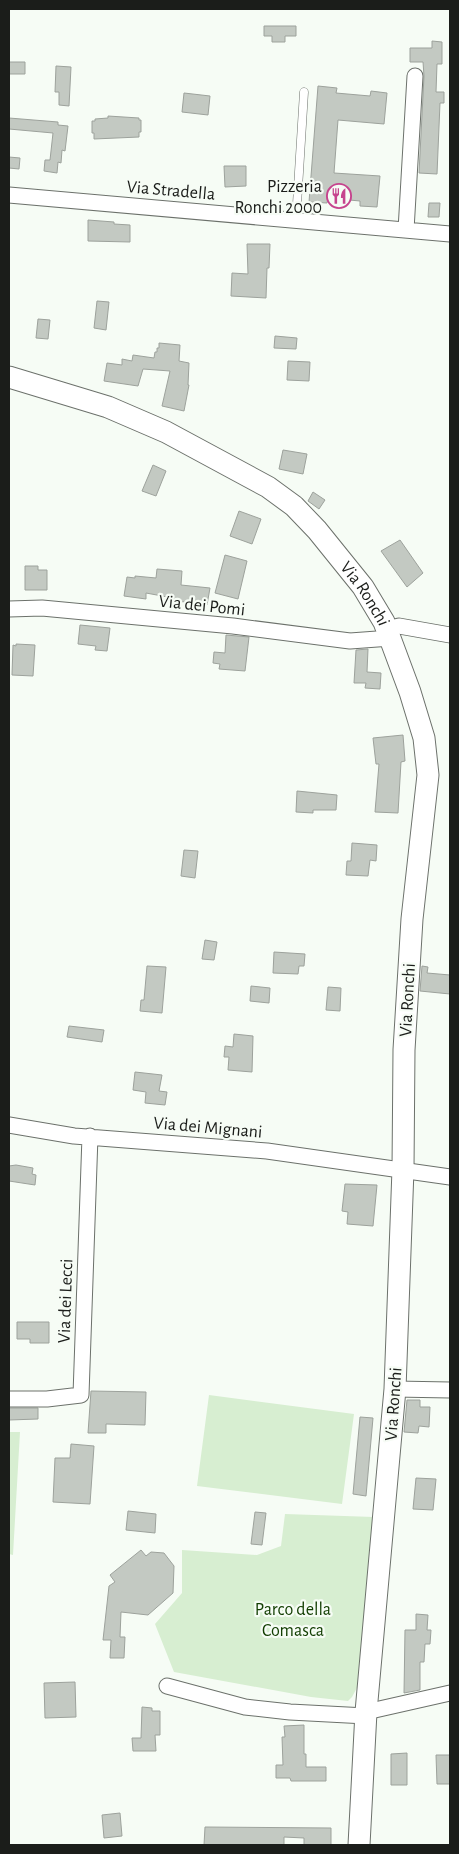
<svg xmlns="http://www.w3.org/2000/svg" width="459" height="1854" viewBox="0 0 459 1854" font-family="'Alegreya Sans',sans-serif">
	<style>
		.green { fill: #d7eed1 }
		.building { fill: #c3c9c2; stroke: #9da29c }
		.lines { fill: none; stroke-linecap: round; stroke-linejoin: round }
		.lane-casing { stroke: #6c716b; stroke-width: 9 }
		.street-casing { stroke: #6c716b; stroke-width: 17 }
		.secondary-casing { stroke: #6c716b; stroke-width: 23 }
		.lane { stroke: #fff; stroke-width: 8 }
		.street { stroke: #fff; stroke-width: 15 }
		.secondary { stroke: #fff; stroke-width: 21 }
		.labels { text-anchor: middle; stroke-width: 4.5; stroke-linejoin: round; paint-order: stroke }
		.poi-label { font-size: 18px; fill: #1b1d1a; stroke: #f6fcf5; text-anchor: end }
		.street-label { font-size: 18px; fill: #1b1d1a; stroke: #f6fcf5 }
		.park-label { font-size: 18px; fill: #113d01; stroke: #f6fcf5 }
	</style>
	<rect width="100%" height="100%" fill="#f6fcf5"/>
	<path class="green" d="M209,1395L354,1414L342,1504L197,1486Z
		M9,1432H20L13,1555L9,1554Z
		M285,1514L374,1517L360,1682L352,1697L348,1701L311,1697L174,1672L155,1624L182,1593V1550L257,1555L281,1546Z"/>
	<path class="building" d="M264,26H296V36H285V42H272V36H264Z
		M432,41L442,42V64H437L436,92H444V103H440L437,174L419,173L424,76L423,62H410V48H432Z
		M9,62H25V74H9Z
		M56,66L71,67L69,106L59,105V92H55Z
		M318,86L337,88L336,93L370,96L371,91L387,93L384,124L338,120L334,173L380,176L377,207L360,206V201L328,198L327,203L309,202Z
		M184,93L210,96L208,115L182,112Z
		M108,116L139,118V120H141V132H139V137L94,139V133H92V121H95V119L108,118Z
		M9,118L58,122V125L68,126L65,151L62,150L61,163L58,162L57,173L44,171L45,160H50L53,133L9,129Z
		M9,157L20,158L19,169L9,168Z
		M224,166H246V186L225,187Z
		M429,203H440L439,217H428Z
		M88,220L114,222V224L130,225V242L88,241Z
		M247,244H270L269,268H267L266,298L231,296L232,273L248,274Z
		M97,301L109,302L106,330L94,328Z
		M38,319L50,320L48,339L36,338Z
		M275,336L297,338L296,349L274,348Z
		M159,343L180,345L179,361L189,363L188,385H189L184,411L162,406L170,371L143,369L138,386L104,381L107,363L122,365V359L132,361L133,355L154,358L155,352H157V348H159Z
		M288,361L310,362L309,381L287,380Z
		M283,450L307,454L303,474L279,469Z
		M153,465L166,471L156,496L142,491Z
		M313,492L325,500L319,509L308,501Z
		M239,511L261,519L252,544L230,536Z
		M400,540L423,573L407,587L381,551Z
		M225,555L247,561L238,599L215,593Z
		M25,566H38V570H47V590H25Z
		M157,569L182,571L181,585L210,588L207,605L197,603V606L186,604V602L172,601L173,598L146,593V599L124,596L127,577L135,578V576L156,578Z
		M80,625L110,628L107,651L95,650L96,646L78,644Z
		M226,635L249,637L245,671L219,669L220,664L213,663L214,652L225,653Z
		M16,644L35,645L33,676L12,675L13,645L16,646Z
		M368,649L367,672L381,673L380,689L365,688L366,683H354L356,650Z
		M403,735L405,761L401,762L398,813L375,812L379,764H376L373,738Z
		M297,791L337,795L336,810H313V813L296,812Z
		M352,843L377,845L376,861L370,860L368,876L346,875L347,861H351Z
		M184,850L198,851L195,878L181,876Z
		M205,940L217,942L214,960L202,959Z
		M274,952L305,954L304,966H299L298,974L273,973Z
		M147,966L166,967L162,1013L140,1011L141,1000H144Z
		M422,966L428,967L427,973L450,975V994L420,991Z
		M251,986L270,988L269,1003L250,1001Z
		M328,987L341,988L340,1011L326,1010Z
		M69,1026L104,1030L102,1042L67,1037Z
		M234,1034L253,1036L252,1072L228,1070L229,1057H224L225,1046L233,1047Z
		M135,1072L162,1075L159,1091L167,1092L165,1105L145,1103L146,1092L133,1090Z
		M16,1165L33,1168L32,1174L36,1175L35,1185L9,1181V1166Z
		M345,1184L377,1185L373,1226L347,1224L348,1212L342,1211Z
		M17,1322H49V1343H30V1339H17Z
		M91,1391L146,1392L145,1425L106,1424V1433H88Z
		M407,1400H420V1407H430L429,1427L419,1426L418,1433L404,1432Z
		M9,1408H38V1419L9,1420Z
		M360,1417L373,1418L366,1496L353,1494Z
		M71,1444L94,1446L90,1504L53,1502L55,1458H70Z
		M416,1478L436,1479L433,1510L413,1509Z
		M128,1511L156,1514L155,1533L126,1530Z
		M255,1512L266,1513L262,1545L251,1544Z
		M141,1550L146,1556L151,1552L164,1553L174,1566L173,1593L148,1615L121,1612L120,1637H125L124,1658H110L111,1640H103L109,1586L115,1582L110,1575Z
		M416,1614L428,1615L427,1630H431L430,1644H425L424,1662H420V1690L404,1693L405,1630H416Z
		M75,1682L76,1717L45,1718L44,1683Z
		M142,1707L152,1708V1711H160V1735H155L156,1751H133L132,1738H141Z
		M304,1725V1754H306V1767H326V1781H291L290,1778H276V1765H283L282,1737H285L284,1726Z
		M407,1753V1785H391V1754Z
		M436,1755H450V1784H437Z
		M120,1813L122,1836L104,1838L102,1815Z
		M205,1827L331,1828V1845H304V1838L284,1837V1845H204Z"/>
	<g class="lines">
		<defs>
			<path id="lane" d="M296,220L304,92"/>
			<path id="street" d="M9,195L450,234
				M406,230L415,76
				M9,609L42,608L233,626L350,641L391,638
				M387,629L399,626L450,635
				M9,1125L74,1136L267,1151L450,1177
				M395,1389L450,1390
				M9,1399H47L81,1395L90,1136
				M167,1686L245,1707L290,1712L366,1716
				M366,1712L450,1693"/>
			<g id="secondary">
				<path id="s1" d="M9,377L108,407L166,432L268,487L294,506L317,530L363,587L384,622L410,692L424,738L428,775L412,919L404,1050L403,1169L395,1389L366,1712L359,1845"/>
			</g>
		</defs>
		<use href="#lane" class="lane-casing"/>
		<use href="#street" class="street-casing"/>
		<use href="#secondary" class="secondary-casing"/>
		<use href="#lane" class="lane"/>
		<use href="#street" class="street"/>
		<use href="#secondary" class="secondary"/>
	</g>
	<defs>
		<symbol id="restaurant-ring" viewBox="-11 -11 22 22"><circle r="9.5" fill="#f6fcf5" stroke="#c6448e" stroke-width="1.5"/><path d="M-5-6h1v4h1v-4h1v4h1v-4h1v5L-1.5 .5V6h-2V.5L-5-1ZM5-6V6H3V1.5H1.5Q1.5-4 5-6Z" fill="#c6448e"/></symbol>
	</defs>
	<g fill-rule="evenodd">
		<use href="#restaurant-ring" x="325" y="182" width="28" height="28"/>
	</g>
	<g class="labels">
		<g class="poi-label">
			<text x="322" y="192">Pizzeria<tspan x="322" dy="21">Ronchi 2000</tspan></text>
		</g>
		<g class="street-label">
			<text transform="translate(171 190) rotate(5)" y="6">Via Stradella</text>
			<text dy="6" stroke="none"><textPath href="#s1" startOffset="428">Via Ronchi</textPath></text>
			<text transform="translate(202 605) rotate(6)" y="6">Via dei Pomi</text>
			<text transform="translate(407 1000) rotate(-87)" y="6">Via Ronchi</text>
			<text transform="translate(208 1127) rotate(5)" y="6">Via dei Mignani</text>
			<text transform="translate(65 1301) rotate(-88)" y="6">Via dei Lecci</text>
			<text transform="translate(393 1404) rotate(-86)" y="6">Via Ronchi</text>
		</g>
		<g class="park-label">
			<text x="293" y="1615">Parco della<tspan x="293" dy="21">Comasca</tspan></text>
		</g>
	</g>
	<rect width="459" height="1854" fill="none" stroke="#1b1d1a" stroke-width="20"/>
</svg>
